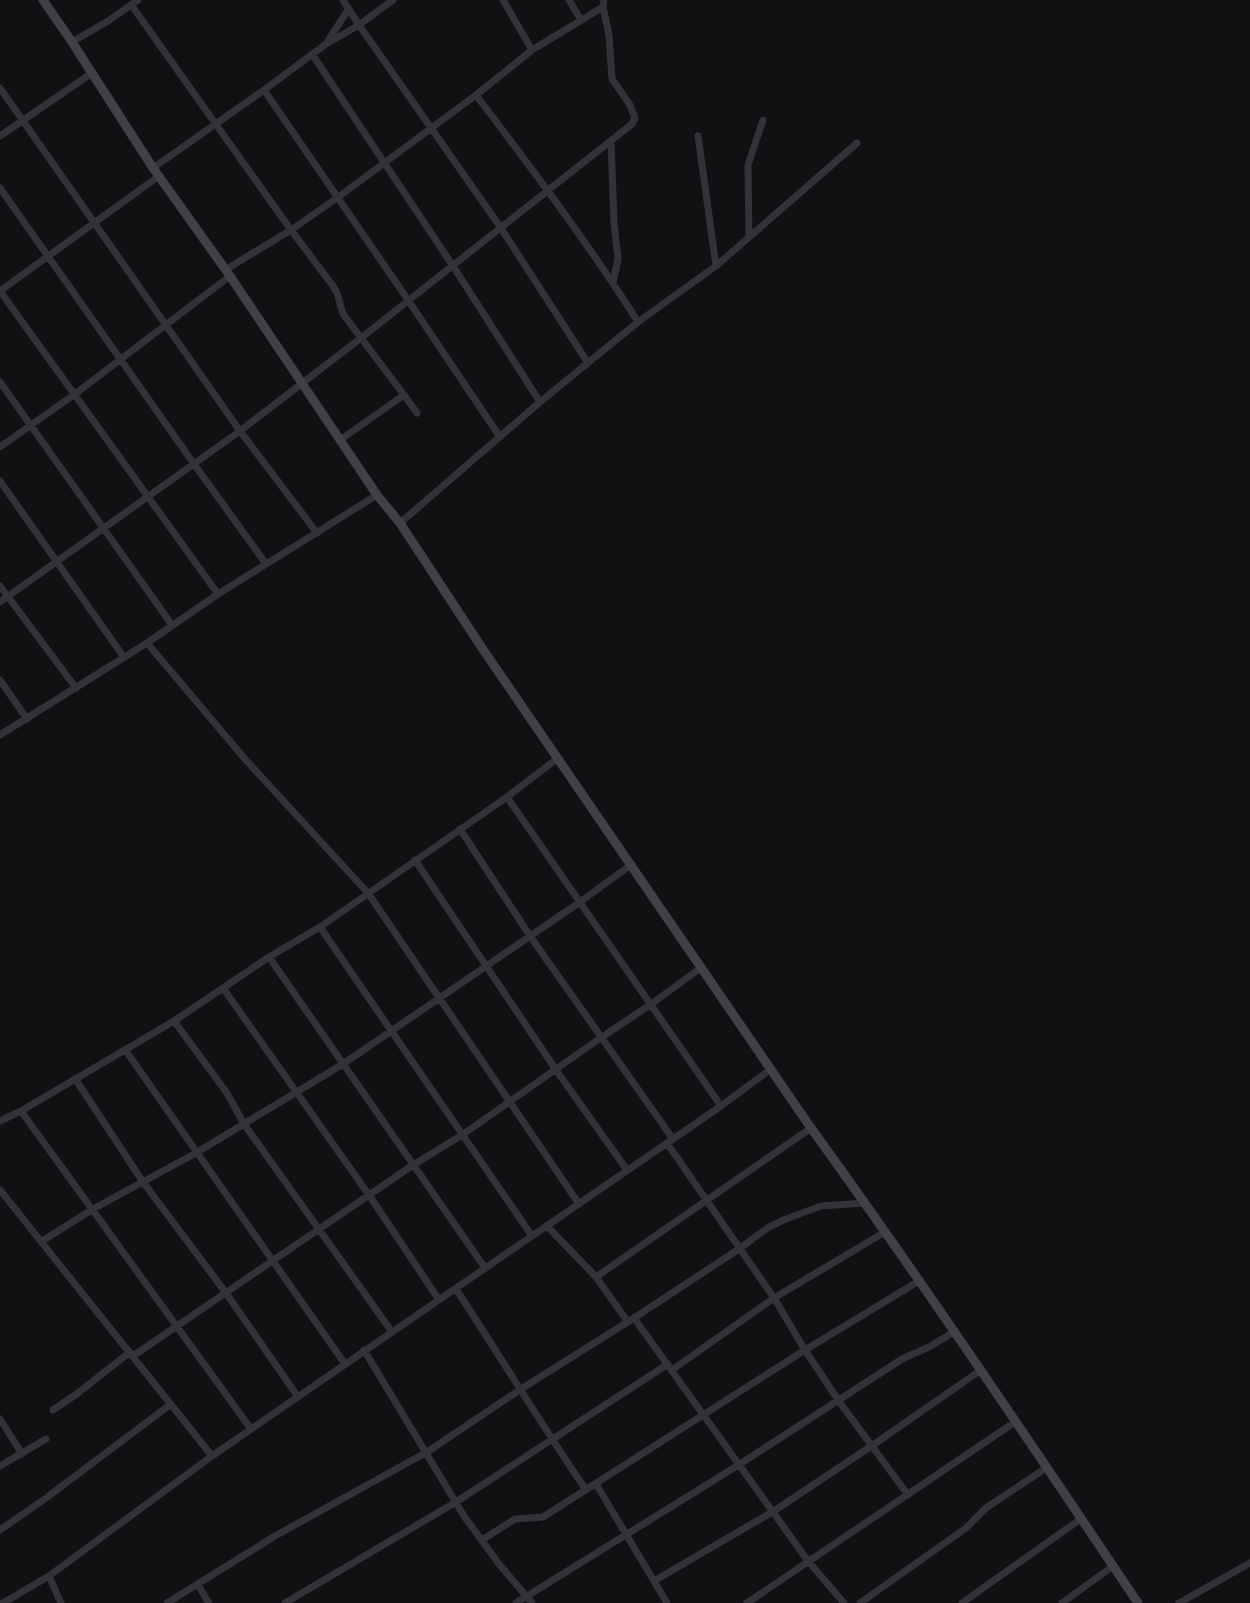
<svg xmlns="http://www.w3.org/2000/svg" width="1250" height="1603" viewBox="0 0 1250 1603" font-family="Manrope,sans-serif">
	<style>
		.lines { fill: none; stroke-linecap: round; stroke-linejoin: round }
		.street { stroke: #323238; stroke-width: 7 }
		.secondary { stroke: #404048; stroke-width: 9 }
	</style>
	<rect width="100%" height="100%" fill="#111113"/>
	<g class="lines">
		<path class="street" d="M343,0L359,25L501,228L588,363
			M503,0L532,50
			M569,0L581,20
			M132,6L291,230L333,286L337,293L343,314L404,395L340,440
			M328,41L348,10
			M72,42L108,21L138,0
			M312,54L453,266L540,402
			M0,88L240,431L317,533
			M264,90L408,300L500,437
			M476,95C532,169 588,243 638,322
			M0,136L92,73
			M698,136L716,266
			M611,141L614,223L618,259L613,282
			M153,168L264,90L326,44L359,25L393,0
			M0,188L194,464L266,564
			M749,237L748,165L763,120
			M225,270L291,230L337,198L476,95L532,50L603,7L604,0
			M0,291L218,594
			M0,291L159,176
			M0,382L172,625
			M404,395L417,413
			M0,447L75,394L230,276
			M0,481L123,656
			M400,523L540,402L638,322L716,266L857,143
			M0,586L76,688
			M0,602L240,431L361,338L632,124L635,118L630,105L612,79L609,35L603,7
			M147,643L245,759L368,893L579,1204
			M0,680L27,719
			M0,735L147,643L218,594L377,495
			M507,797L721,1106
			M460,829L530,936L673,1139
			M415,860L556,1070L627,1170
			M320,927L532,1236
			M269,957L485,1268
			M223,988L369,1195L439,1300
			M174,1021L227,1093L244,1124L392,1332
			M126,1051L345,1364
			M76,1080L143,1182L226,1293L298,1397
			M21,1111L251,1429
			M0,1121L21,1111L174,1021L269,957L320,927L507,797L558,758
			M667,1143L774,1298L805,1350L838,1400L908,1495
			M0,1190L212,1456
			M547,1226L596,1277L628,1322
			M42,1241L93,1209L196,1153L343,1064L580,902L632,864
			M596,1277L811,1128
			M456,1289C500,1356 541,1424 586,1490
			M634,1318L808,1561L844,1603
			M364,1350L464,1516L499,1564L532,1603
			M133,1356L413,1165L462,1135L602,1037L650,1005L702,967
			M672,1370L774,1298L885,1232
			M53,1410L78,1393L130,1352
			M0,1419L22,1454
			M0,1466L46,1439
			M596,1484L654,1581L774,1511L873,1445L981,1370
			M0,1530L46,1498L171,1404
			M482,1540L515,1519L543,1517L805,1350L919,1281
			M49,1576L61,1603
			M654,1581L667,1603
			M198,1585L209,1603
			M3,1603L49,1576L212,1456L721,1106L771,1069
			M167,1603L275,1536L427,1452L521,1389L634,1318L739,1249L769,1227L786,1219L821,1206L865,1203
			M285,1603L456,1502L668,1364
			M516,1603L740,1464L902,1359L929,1347L954,1332
			M747,1603L1015,1422
			M860,1603L966,1528L986,1508L1046,1468
			M962,1603L1082,1518
			M1062,1603L1113,1566
			M1179,1603L1250,1563"/>
		<path class="secondary" d="M43,0L72,42L153,168L230,276L377,495L400,523L482,648L811,1128C924,1284 1031,1444 1138,1603"/>
	</g>
</svg>
